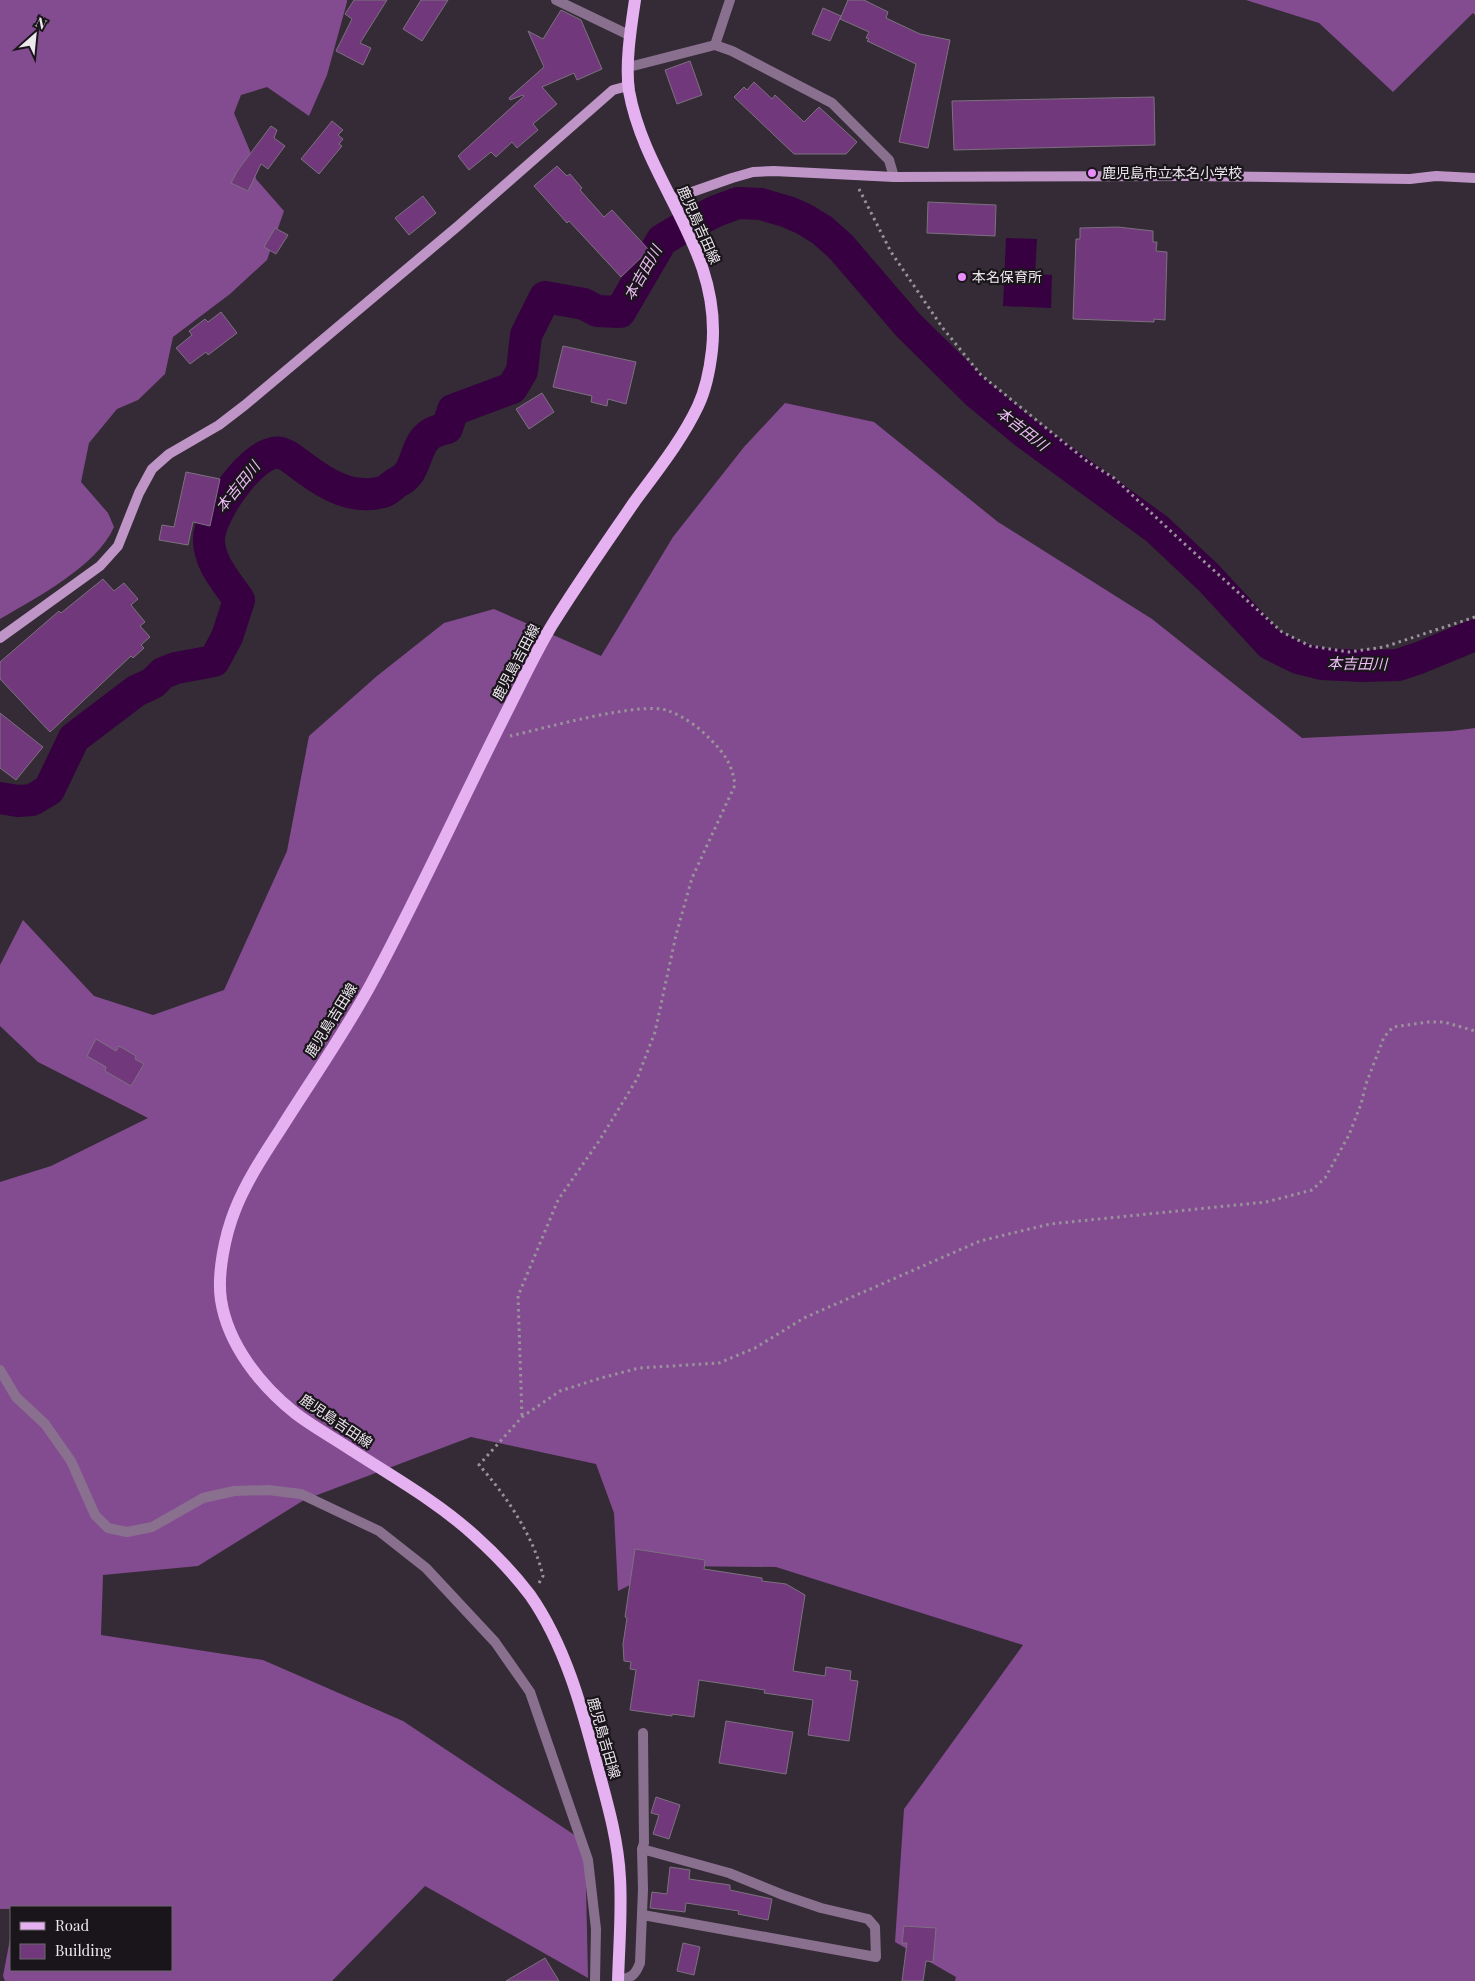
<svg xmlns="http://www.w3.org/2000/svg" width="1475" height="1981" viewBox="0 0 1475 1981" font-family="'Playfair Display','Noto Sans JP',serif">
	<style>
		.forest { fill: #844c90 }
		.water { fill: #370041 }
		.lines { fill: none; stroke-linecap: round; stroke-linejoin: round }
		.river { stroke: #370041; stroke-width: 32 }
		.building { fill: #71397c; stroke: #7c717e }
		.path { stroke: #99929b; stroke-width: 3; stroke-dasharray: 2.5 4; stroke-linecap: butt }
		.street { stroke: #8a708f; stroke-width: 10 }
		.secondary { stroke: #be95c6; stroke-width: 10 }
		.primary { stroke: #e6b1f0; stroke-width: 12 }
		.poi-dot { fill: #ea8dfd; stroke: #19151a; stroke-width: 2 }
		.labels { text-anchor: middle; stroke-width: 4.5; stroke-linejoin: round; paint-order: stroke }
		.poi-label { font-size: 14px; fill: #ede7ee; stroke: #19151a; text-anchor: start }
		.street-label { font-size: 14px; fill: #ede7ee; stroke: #19151a }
		.water-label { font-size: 15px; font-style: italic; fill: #ecbdf5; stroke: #19151a }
	</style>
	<rect width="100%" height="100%" fill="#342b36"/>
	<path class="forest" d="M0,0H347V2L327,75L309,116L267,87L241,95L234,113L250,151L256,179L284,211L267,260L230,294L173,337L165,374L138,400L117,409L89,443L81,482L108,513L114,527C97,566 36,598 0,619Z
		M1246,0H1475V15L1473,13L1393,92L1319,23Z
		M785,403L874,422L998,522L1152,619L1302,738L1452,731L1475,728V1981H955L956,1977L895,1942L904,1809L1023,1645L776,1567L668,1566L618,1591L614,1513L596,1464L471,1437L304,1500L198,1566L103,1575L101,1635L263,1660L403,1721L585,1842L588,1978L425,1886L332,1981H5L3,1976L11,1934V1970H171V1907L0,1909V1182L51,1166L148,1118L38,1062L0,1026V965L23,920L94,996L153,1015L224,990L287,851L309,736L377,676L444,623L494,609L601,656L673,537L744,447Z"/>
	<path class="water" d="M1006,238L1037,239L1035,274L1052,275L1051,308L1003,306Z"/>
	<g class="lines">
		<path class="river" d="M0,798L18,801L32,800L49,790L74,738L136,691L153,683L163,673L176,668L214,661L227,637L239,600C227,582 209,563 209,540C208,516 254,447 281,453C289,455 297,463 303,467C327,485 352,500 383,492C388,490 392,486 396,483C400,481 405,478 408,474C416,464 417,446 427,437C432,432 440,430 447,428L453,410L512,388L522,371L526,335L545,297L584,304L597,311L620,312L662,240L677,231L716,211L738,203L761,204L788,212L804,219L822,230L841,247L908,325L978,394L1024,432L1157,529L1209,578L1270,644L1298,658L1322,664L1362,666L1398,665L1419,658L1475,635"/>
	</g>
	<path class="building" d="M354,0H387L360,43L371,48L363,65L336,51L352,19L345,14Z
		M421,0H448L422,41L403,29Z
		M848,0H864L888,12L886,18L920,34L950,40L928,148L899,142L916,64L867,41L869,39L866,38L869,32L840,19Z
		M823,8L841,16L830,41L812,34Z
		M561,10L581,20L602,69L577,80L574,73L542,87L557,104L533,124L538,130L517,148L512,142L496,157L491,152L469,170L458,156L524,96L523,95L510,100L509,98L544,67L528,31L543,39Z
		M690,61L702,95L677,104L665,70Z
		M754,82L772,99L775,95L804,122L819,107L857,142L846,154H794L734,97L744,87L747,90Z
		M1154,97L1155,145L954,150L952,101Z
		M332,121L343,130L338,135L343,139L339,144L342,146L319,174L301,159Z
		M271,126L277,130L274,138L285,146L268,169L261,164L248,191L231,183L238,170Z
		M557,166L567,176L570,174L582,188L580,190L604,217L612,210L649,250L621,277L569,221L567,223L534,186Z
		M423,196L436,213L409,235L395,218Z
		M928,202L996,205L995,236L927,233Z
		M1118,227L1153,231V242H1157L1156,251L1167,252L1165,320L1154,319V322L1073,319L1076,239H1080V228Z
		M275,228L288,235L276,254L264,247Z
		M221,312L237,333L208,355L206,352L190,364L176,348L192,335L189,331L205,319L208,322Z
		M563,346L636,362L626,404L608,399L607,406L591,402L592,396L553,387Z
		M542,393L554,412L529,429L516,409Z
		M186,472L220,479L210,526L193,522L188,545L159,540L162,525L174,527Z
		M103,579L114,591L124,583L138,599L131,605L145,622L140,626L150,637L141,645L144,648L133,658L131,656L50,732L0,679V662L59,611L61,613Z
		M0,713L43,747L16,780L0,768Z
		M96,1039L116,1051L119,1046L136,1056L135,1059L144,1064L131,1086L105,1071L106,1067L87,1056Z
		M635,1549L705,1560L704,1569L762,1578V1581L786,1584L805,1595L793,1671L825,1676L826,1667L851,1671L850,1680L858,1681L849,1741L808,1735L813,1700L764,1693L765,1690L699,1680L694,1717L672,1714V1716L630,1710L636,1670L630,1669L631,1662L624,1661L623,1644L627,1618L625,1617Z
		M726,1721L793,1732L786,1774L719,1763Z
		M656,1797L680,1805L669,1839L653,1834L659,1815L651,1813Z
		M670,1867L690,1870L689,1879L730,1885V1890L772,1899L768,1920L738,1914L739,1911L686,1903L685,1912L650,1908L652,1892L667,1894Z
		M904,1926L936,1928L933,1962L926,1961L923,1981H902L907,1943H902Z
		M683,1943L700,1947L694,1975L677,1971Z
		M545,1958L559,1981H506Z"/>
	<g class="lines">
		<path class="path" d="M859,189L891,252L942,327L981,375L1088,462L1114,478L1177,537L1282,632L1310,646L1349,652L1384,647L1475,617
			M510,736C542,729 643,700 669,711C683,716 700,728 710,739C725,754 732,764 735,785L692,878L676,935L655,1032L637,1079L599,1141L558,1200L518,1296L522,1417
			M539,1583L543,1576C534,1537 506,1495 479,1465L522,1417L560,1391L601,1378L639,1368L719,1363L755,1348L804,1318L980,1241L1050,1224L1266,1202L1312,1190L1325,1178L1349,1135L1361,1104L1366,1084L1384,1037L1393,1027L1428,1022H1444L1475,1031"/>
		<path class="street" d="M556,0L629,35
			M715,45L730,0
			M629,67L715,45L732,51L832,103L889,160L894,177
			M0,1370L16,1397L45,1424L71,1461L95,1515L108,1528L127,1532L152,1527L203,1498L234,1491L268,1490L301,1494L379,1531L426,1568L495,1642L530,1692L588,1860L596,1929L595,1981
			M642,1849L644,1843L643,1733
			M618,1980C631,1978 635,1976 640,1963L643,1889L642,1849L729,1873L783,1895L821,1908L868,1919L875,1927L876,1957L643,1915"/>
		<path class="secondary" d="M672,199L732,178L753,172L774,171L894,177L1190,176L1410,179L1436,176L1475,178
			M0,638L100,566L118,546L139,493L152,469L169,454L219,425L245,405L458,226L613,90L628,86"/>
		<path class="primary" d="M618,1981C619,1947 622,1912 620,1878C618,1839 607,1802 597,1765C582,1708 565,1645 530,1595C514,1574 495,1554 475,1536C439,1503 395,1478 353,1451C334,1438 313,1427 295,1413C261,1386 228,1345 221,1300C217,1274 225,1235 235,1210C246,1182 263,1156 280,1130C310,1082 344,1034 371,984C418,897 459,806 504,717C520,686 534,655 552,625C578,583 607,542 635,501C657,471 682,440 698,406C706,389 710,368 712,350C723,249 646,185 629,91C625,64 631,27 635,0"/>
	</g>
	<g class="poi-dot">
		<circle cx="1092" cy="173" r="5"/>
		<circle cx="962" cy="277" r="5"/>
	</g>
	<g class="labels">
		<g class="poi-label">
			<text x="1102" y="178">鹿児島市立本名小学校</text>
			<text x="972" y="282">本名保育所</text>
		</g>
		<g class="street-label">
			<text transform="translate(699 225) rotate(66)" y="5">鹿児島吉田線</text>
			<text transform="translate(516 662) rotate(-62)" y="5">鹿児島吉田線</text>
			<text transform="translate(331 1020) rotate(-58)" y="5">鹿児島吉田線</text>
			<text transform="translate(336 1421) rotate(34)" y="5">鹿児島吉田線</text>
			<text transform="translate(604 1738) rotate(74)" y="5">鹿児島吉田線</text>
		</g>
		<g class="water-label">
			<text transform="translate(643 273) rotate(-60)" y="5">本吉田川</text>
			<text transform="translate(1022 429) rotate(38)" y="5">本吉田川</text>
			<text transform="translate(238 487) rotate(-51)" y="5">本吉田川</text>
			<text transform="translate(1357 664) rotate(1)" y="5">本吉田川</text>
		</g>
	</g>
	<rect x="10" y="1906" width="162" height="65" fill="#19151a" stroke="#6e696f"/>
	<rect x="20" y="1922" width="25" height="8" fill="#e6b1f0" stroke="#6e696f"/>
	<text x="55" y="1931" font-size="15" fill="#ede7ee">Road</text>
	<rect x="20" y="1944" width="25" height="15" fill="#71397c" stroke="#6e696f"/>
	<text x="55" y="1956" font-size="15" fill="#ede7ee">Building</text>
	<g transform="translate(35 35) rotate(27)" stroke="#19151a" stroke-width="4" paint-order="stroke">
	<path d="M0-4L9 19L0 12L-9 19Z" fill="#ede7ee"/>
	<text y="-8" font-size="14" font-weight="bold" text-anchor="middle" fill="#ede7ee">N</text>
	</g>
</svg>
